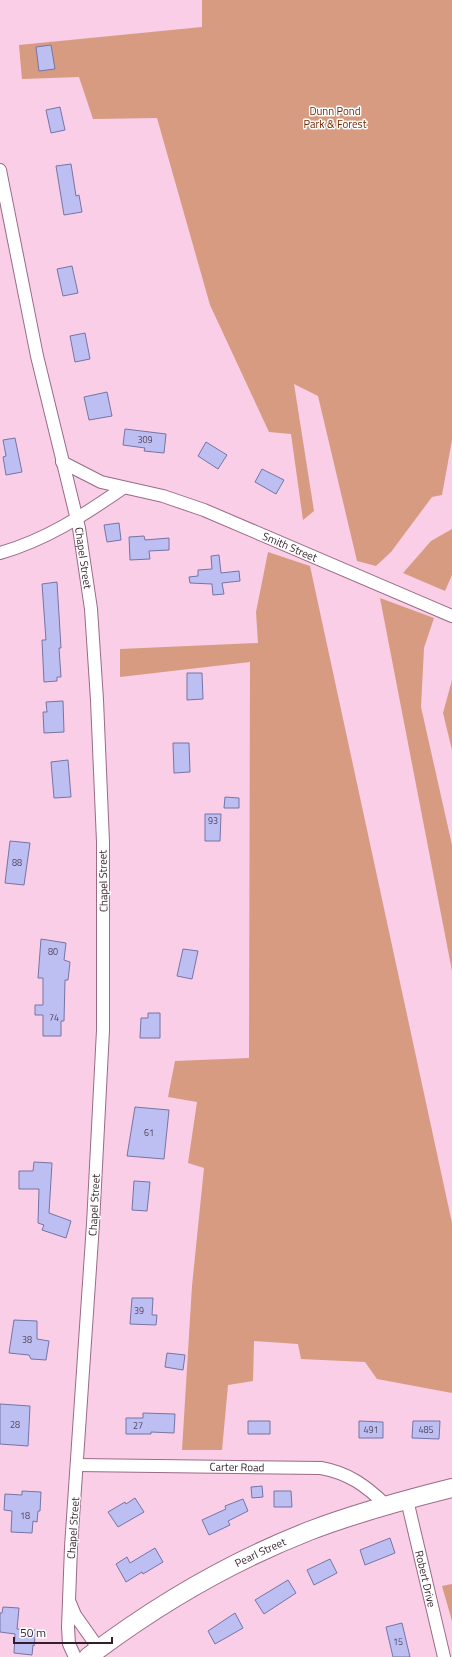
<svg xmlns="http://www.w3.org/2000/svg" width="452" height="1657" viewBox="0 0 452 1657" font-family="'Titillium Web',sans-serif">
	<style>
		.forest { fill: #d79b82 }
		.building { fill: #bdbef2; stroke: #7575a5 }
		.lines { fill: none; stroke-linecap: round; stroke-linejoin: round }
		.minor-casing { stroke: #9a6a86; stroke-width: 14 }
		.secondary-casing { stroke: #9a6a86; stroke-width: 20 }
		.minor { stroke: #fff; stroke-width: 12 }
		.secondary { stroke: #fff; stroke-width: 18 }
		.labels { text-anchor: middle; stroke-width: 3; stroke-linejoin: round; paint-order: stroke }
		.number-label { font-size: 9px; fill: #55465c }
		.park-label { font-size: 11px; fill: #712901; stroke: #fdfdfd }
		.street-label { font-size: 11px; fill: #321e2a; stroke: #fdfdfd }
	</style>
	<rect width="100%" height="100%" fill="#f9cee6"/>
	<path class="forest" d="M202,0H452V440L442,495L432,497L391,552L376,566L357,561L318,396L294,384L314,511L303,520L291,434L269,432L210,305L157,118L93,119L79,77L22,79L19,45L202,27Z
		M452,529V575L445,591L403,573L431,541Z
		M268,552L310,566L452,1223V1393L377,1379L365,1362L301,1359L298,1344L254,1341L253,1381L228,1385L222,1450H182L192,1286L204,1168L188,1163L197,1102L168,1097L175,1061L249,1058L250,662L120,677V649L258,643L256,612Z
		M380,598L434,618L424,648L421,707L452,845V971Z
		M452,680V750L443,713Z
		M452,1584V1621L442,1586Z"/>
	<path class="building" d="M51,45L55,69L39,71L36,47Z
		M60,107L65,130L51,133L46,110Z
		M71,164L76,196L79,195L82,212L64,215L56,166Z
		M72,266L78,293L63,296L57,269Z
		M85,333L90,359L75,362L70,336Z
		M107,392L112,416L89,420L84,397Z
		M125,429L166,434L164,453L144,451L145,448L123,445Z
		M15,438L22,472L6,475L3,457L6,456L3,440Z
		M206,442L227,455L218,469L198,456Z
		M262,469L284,480L276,494L255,482Z
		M119,523L121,540L107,542L104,525Z
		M144,536L145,540L169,538V550L149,551L150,559L130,560L129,537Z
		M219,555L221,573L239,571L240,581L222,583L224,594L213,595L212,584L190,583L189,577L198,576V570L212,569L211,556Z
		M57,582L61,648H59L61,677H57V681L44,682L42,640H46L42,584Z
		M187,673H202L203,699L187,700Z
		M63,701L64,732L44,733L43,712H47L46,702Z
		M173,743H189L190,772L174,773Z
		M68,760L71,797L54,798L51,762Z
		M225,797L239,798V808H224Z
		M205,814H221L220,841H205Z
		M10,841L30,843L24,885L5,883Z
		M41,939L66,943L64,960L70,962L68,980H65L64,1021H61V1036H43V1015H35V1005H43V978H38Z
		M183,949L198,951L192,979L177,976Z
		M148,1013H160V1038H140L141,1018H148Z
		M135,1107L169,1110L164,1159L127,1156Z
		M34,1162L52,1163L49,1213L71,1221L66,1238L42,1230L44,1225L38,1223L39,1189H19V1171H33Z
		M134,1181L150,1182L147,1211L132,1210Z
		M132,1298H153L152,1315H157L156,1325L130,1324Z
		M14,1320L37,1321V1339L49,1341L46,1360L31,1359L29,1355L9,1353Z
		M167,1353L185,1355L183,1370L165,1367Z
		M0,1404L30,1406L28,1446L0,1444Z
		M143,1413L175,1414L174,1433L151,1432V1434H126V1418H143Z
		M248,1421H270V1434H248Z
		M359,1421L383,1422V1438H359Z
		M413,1421H440L439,1439L412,1438Z
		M262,1486L263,1497L252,1498L251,1487Z
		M22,1491L41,1492L40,1511H38L37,1522L33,1521L32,1533L11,1532L12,1511L4,1510L5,1494L22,1495Z
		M274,1491H291L292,1507H274Z
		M135,1498L144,1512L118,1527L108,1512L125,1502L126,1504Z
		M243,1499L248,1511L228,1521L230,1525L209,1535L202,1520L226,1509L225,1506Z
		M390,1538L395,1553L365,1565L360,1550Z
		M155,1548L163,1562L143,1574L142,1572L126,1582L116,1564L127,1557L130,1563Z
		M330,1559L337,1573L314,1585L307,1570Z
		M288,1580L296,1593L264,1614L255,1600Z
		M3,1607L19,1608L17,1629L36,1630L34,1646L33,1645L32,1655L14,1653L15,1634L0,1632V1613H2Z
		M235,1613L243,1628L215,1644L208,1631Z
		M402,1623L410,1657H393L386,1627Z"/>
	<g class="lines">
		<defs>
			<g id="minor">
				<path id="s1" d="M0,170L37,356L79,528L91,609L97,700L103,842V1030L93,1224L71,1547L68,1627L69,1644L75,1657"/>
				<path id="s2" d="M62,462L101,482L163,496L204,510L452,616"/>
				<path d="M0,553C46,540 84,515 123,488"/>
				<path id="s3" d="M77,1465L321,1468C349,1473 366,1486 386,1505"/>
				<path id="s4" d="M407,1500L444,1657"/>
				<path d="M70,1603L75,1615L99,1649"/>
			</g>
			<g id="secondary">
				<path id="s5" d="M88,1657C155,1606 230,1562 309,1531C356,1513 404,1500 452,1488"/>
			</g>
		</defs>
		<use href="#minor" class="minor-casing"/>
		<use href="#secondary" class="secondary-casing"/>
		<use href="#minor" class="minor"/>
		<use href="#secondary" class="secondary"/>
	</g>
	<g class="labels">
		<g class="number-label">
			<text x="145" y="443">309</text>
			<text x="213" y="824">93</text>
			<text x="17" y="866">88</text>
			<text x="53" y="955">80</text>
			<text x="54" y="1021">74</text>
			<text x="149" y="1136">61</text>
			<text x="139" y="1314">39</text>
			<text x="27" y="1343">38</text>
			<text x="15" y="1428">28</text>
			<text x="138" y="1429">27</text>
			<text x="371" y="1433">491</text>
			<text x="426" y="1433">485</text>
			<text x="25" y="1519">18</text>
			<text x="398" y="1645">15</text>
		</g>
		<g class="park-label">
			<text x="335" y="115">Dunn Pond<tspan x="335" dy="13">Park &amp; Forest</tspan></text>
		</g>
		<g class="street-label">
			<text dy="4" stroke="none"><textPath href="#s2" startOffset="244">Smith Street</textPath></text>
			<text dy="4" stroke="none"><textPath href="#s1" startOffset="397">Chapel Street</textPath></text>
			<text transform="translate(103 881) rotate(-91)" y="4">Chapel Street</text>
			<text transform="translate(94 1205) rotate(-87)" y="4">Chapel Street</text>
			<text dy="4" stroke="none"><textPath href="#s3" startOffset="160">Carter Road</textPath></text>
			<text transform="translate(73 1528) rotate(-86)" y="4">Chapel Street</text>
			<text dy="4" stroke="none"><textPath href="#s5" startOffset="202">Pearl Street</textPath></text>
			<text dy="4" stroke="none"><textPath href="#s4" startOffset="81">Robert Drive</textPath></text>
		</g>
	</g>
	<path d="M14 1637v6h98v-6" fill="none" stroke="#321e2a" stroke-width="2"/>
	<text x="20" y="1637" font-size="12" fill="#321e2a" stroke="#fdfdfd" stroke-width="3" paint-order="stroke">50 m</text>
</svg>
